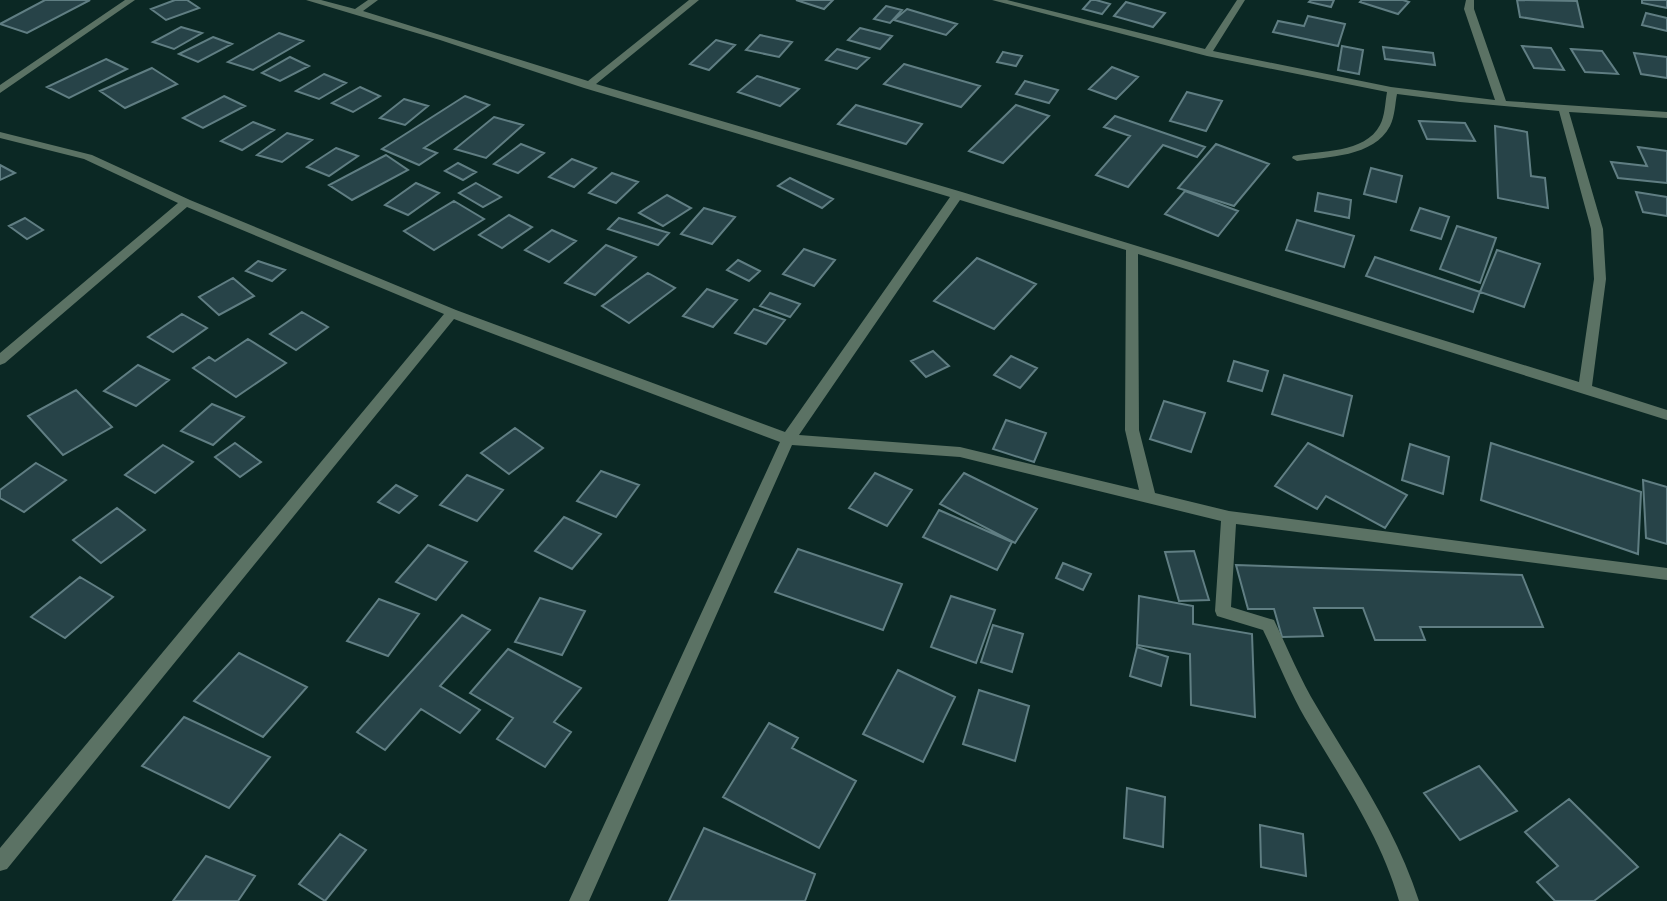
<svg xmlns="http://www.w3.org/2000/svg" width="1667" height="901" viewBox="0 0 1667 901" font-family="Roboto,sans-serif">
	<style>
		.building { fill: #274348; stroke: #607e83; stroke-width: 2 }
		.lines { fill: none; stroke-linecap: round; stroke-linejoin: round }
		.minor { fill: #5b7264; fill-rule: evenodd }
	</style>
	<rect width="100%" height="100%" fill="#0b2824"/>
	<path class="building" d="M45,0H90L27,33L0,24Z
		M175,0H187L199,8L166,20L151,9Z
		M796,0H833L824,9Z
		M1091,0H1096L1110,4L1102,14L1083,9Z
		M1311,0H1334L1331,7L1309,2Z
		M1362,0H1403L1409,2L1398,14L1360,2Z
		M1517,0L1577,1L1583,27L1520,17Z
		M1642,0H1667V8L1642,3Z
		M1126,2L1165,13L1153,27L1114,16Z
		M886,6L902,10L890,23L874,19Z
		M907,9L957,24L946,35L894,20Z
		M1646,13L1667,18V31L1642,25Z
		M1308,16L1345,24L1338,46L1273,32L1278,21L1304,26Z
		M181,27L202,33L174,49L153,42Z
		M860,28L892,36L880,49L848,40Z
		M279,33L303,41L253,70L228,62Z
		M760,35L792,42L779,57L746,50Z
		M213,37L232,44L198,62L179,54Z
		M716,40L735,45L709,70L690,64Z
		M1342,46L1363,50L1359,74L1338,70Z
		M1522,46L1551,48L1564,70L1534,68Z
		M1383,47L1433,53L1435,65L1385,59Z
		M837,49L869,58L857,69L826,60Z
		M1571,49L1602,51L1618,74L1585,72Z
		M1003,52L1022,56L1016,66L997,62Z
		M1634,53L1667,57V78L1641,74Z
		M290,57L309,66L280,81L262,73Z
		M106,59L127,69L69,98L47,87Z
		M904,64L980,86L961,107L884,84Z
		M1112,67L1138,77L1116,99L1089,89Z
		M152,68L177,84L125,108L100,91Z
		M324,74L346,83L319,99L296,91Z
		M757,76L799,89L780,106L738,92Z
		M1025,81L1058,90L1049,103L1016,94Z
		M360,87L380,96L353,112L332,103Z
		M1187,92L1222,101L1206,131L1170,121Z
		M224,96L245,106L203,128L183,118Z
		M465,96L489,105L424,148L437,153L419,165L382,149Z
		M404,99L428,106L405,125L380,118Z
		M856,105L922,124L906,144L838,124Z
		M1016,105L1049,116L1003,163L969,151Z
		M1115,116L1205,147L1197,157L1163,145L1128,187L1096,175L1130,136L1104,127Z
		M494,117L523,125L486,158L455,149Z
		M1419,121L1465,123L1475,141L1427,139Z
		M253,122L274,130L242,150L221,141Z
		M1495,126L1527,132L1531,176L1545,178L1548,208L1498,198Z
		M287,133L312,140L282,162L257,155Z
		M521,144L544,153L518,173L494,164Z
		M1216,144L1269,164L1234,206L1178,188Z
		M1638,147L1667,151V183L1618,178L1611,162L1647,166Z
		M336,148L358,156L329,176L307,167Z
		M386,155L408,170L352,200L329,185Z
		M572,159L596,168L574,187L549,177Z
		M458,163L476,172L463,180L445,171Z
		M0,165L15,173L0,180Z
		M1371,168L1402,176L1396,202L1364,194Z
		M612,173L638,182L616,203L589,193Z
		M790,178L833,199L822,208L778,186Z
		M416,183L439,193L408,215L385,205Z
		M476,183L501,197L483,207L459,193Z
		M1185,191L1238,211L1218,236L1165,214Z
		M1636,192L1667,197V216L1643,212Z
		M1318,193L1351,200L1349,218L1315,211Z
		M667,195L691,208L663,226L639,213Z
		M454,201L484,219L434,250L404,231Z
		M704,208L735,217L712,244L681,234Z
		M1420,208L1449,217L1441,239L1411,230Z
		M509,215L532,227L502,248L479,235Z
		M25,218L43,230L27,239L9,226Z
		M619,218L669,233L658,245L608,229Z
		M1297,220L1354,236L1344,267L1286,250Z
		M1457,226L1496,238L1480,283L1440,269Z
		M552,230L576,241L549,262L525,250Z
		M606,245L636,257L595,295L565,283Z
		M804,249L835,260L814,286L783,274Z
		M1497,250L1540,264L1524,307L1480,292Z
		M1375,257L1480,292L1473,312L1366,276Z
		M977,258L1036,284L994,329L934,301Z
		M738,260L760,271L749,281L727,270Z
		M258,261L285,270L272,281L246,271Z
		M648,273L675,288L629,323L602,306Z
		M233,278L254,296L219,315L199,297Z
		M707,289L737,300L713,327L683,316Z
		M770,293L800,304L790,317L760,306Z
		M754,309L785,320L766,344L735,333Z
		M302,312L328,327L296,350L270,334Z
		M182,314L207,328L173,352L148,337Z
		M248,339L286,363L236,397L193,368L209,357L215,361Z
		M933,351L949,366L926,377L911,361Z
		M1011,356L1037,368L1020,388L994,375Z
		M1234,361L1268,371L1262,391L1228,381Z
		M138,365L169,380L136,406L104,391Z
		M1284,375L1352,396L1343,436L1272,414Z
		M76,390L112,427L63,455L28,416Z
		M1164,401L1205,413L1191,452L1150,439Z
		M212,404L244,417L213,445L181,431Z
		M1006,420L1046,433L1034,462L993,449Z
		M515,428L543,448L509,474L481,453Z
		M235,443L261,462L240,477L215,457Z
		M1308,443L1407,495L1385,528L1326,496L1317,509L1275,486Z
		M1491,443L1641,492L1638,554L1481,500Z
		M1410,444L1449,457L1443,494L1402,480Z
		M163,445L193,462L155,493L125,475Z
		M36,463L66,480L24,512L0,498V490Z
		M601,471L639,485L616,517L577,501Z
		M875,473L912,490L887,526L849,508Z
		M964,473L1037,509L1015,543L940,504Z
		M467,475L503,490L477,521L440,505Z
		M1643,480L1667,487V544L1646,538Z
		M396,485L417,496L399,513L378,502Z
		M117,508L145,530L101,563L73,540Z
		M939,510L1012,542L997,570L923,537Z
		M564,517L601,534L572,569L535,551Z
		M428,545L467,562L436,600L396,582Z
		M798,549L902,584L883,630L775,592Z
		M1194,551L1209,600L1179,601L1165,552Z
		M1063,563L1091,574L1083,590L1056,578Z
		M1236,565L1522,575L1543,627H1420L1425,640H1375L1363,608H1314L1323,636L1282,637L1274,609H1248Z
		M80,577L113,597L65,638L31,617Z
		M951,596L995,610L976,663L931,647Z
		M1139,596L1193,606V624L1252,634L1255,717L1191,705L1190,654L1137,645Z
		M540,598L585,611L562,655L515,642Z
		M379,599L419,614L388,656L347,641Z
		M462,615L490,630L440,686L480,710L460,733L421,709L385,750L357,732Z
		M993,625L1023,634L1012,672L981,662Z
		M1137,647L1168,657L1161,686L1130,676Z
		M508,649L581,688L554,722L571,732L545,767L497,739L513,718L470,693Z
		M239,653L307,687L263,737L194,701Z
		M898,670L955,697L923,762L863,734Z
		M979,690L1029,706L1015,761L963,744Z
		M184,717L270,757L229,808L142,766Z
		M769,723L798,738L792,748L856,781L819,848L723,797Z
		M1479,766L1517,811L1460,840L1424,793Z
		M1127,788L1165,797L1163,847L1124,838Z
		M1569,799L1638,867L1594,901H1555L1537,882L1558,866L1525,832Z
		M1260,825L1303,834L1306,876L1261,867Z
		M704,828L815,874L805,901H669Z
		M340,834L366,850L325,901L299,884Z
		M206,856L255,876L238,901H173Z"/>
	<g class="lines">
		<path class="minor" d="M125,0H135L0,93V85Z
			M306,0H321L355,9L368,0H378L363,11L588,81L689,0H699L596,84L962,192L1579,382L1594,279L1591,229L1559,111L1460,102L1397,94C1395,104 1395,116 1390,126C1374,157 1327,157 1297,161L1292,158L1293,156C1320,150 1365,154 1380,125C1385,116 1385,103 1387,92L1207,56L992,0H1007L1205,49L1237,0H1245L1213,51L1391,87L1495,100L1464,9L1466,0H1474V9L1506,101L1667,112V118L1569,112L1603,229L1606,279L1592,386L1667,410V420L1138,254L1139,430L1155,493L1229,511L1667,568V580L1236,524L1231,607L1274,620C1288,649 1300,679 1317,707C1355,771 1396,829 1419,901H1399C1380,834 1340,778 1305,718C1289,690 1277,659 1263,630L1217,616L1215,611L1221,521L960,457L792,445L589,901H569L780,442L454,319L7,869L0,871V848L444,314L187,207L5,363L0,365V353L178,203L84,159L0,138V132L92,155L190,200L456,310L785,432L950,197L584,88L440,40ZM960,200L1126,250L1125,430L1139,490L960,447L799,435Z"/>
	</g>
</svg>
